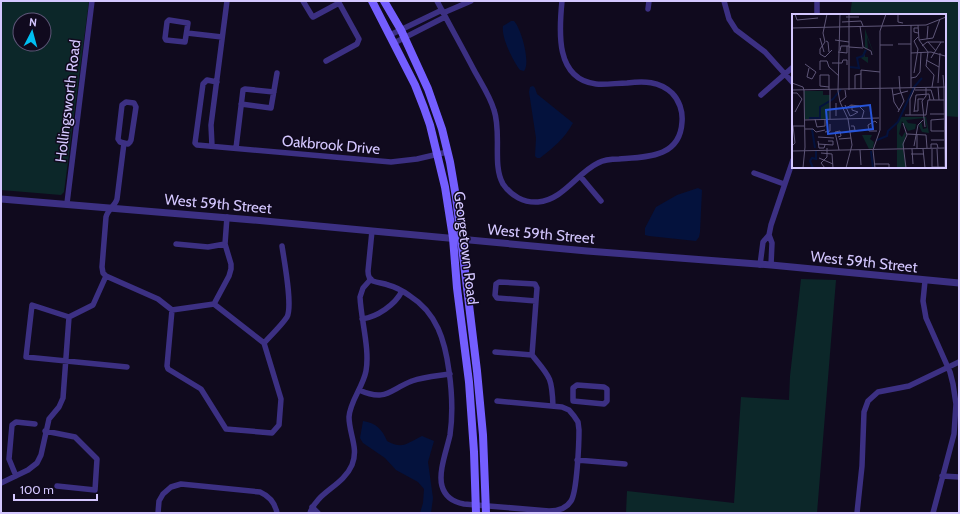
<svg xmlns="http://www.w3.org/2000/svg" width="960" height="514" viewBox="0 0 960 514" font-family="Cabin,sans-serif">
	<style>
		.green { fill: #0c2729; fill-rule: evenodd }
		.water { fill: #04123d }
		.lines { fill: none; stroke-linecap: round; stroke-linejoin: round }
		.minor { stroke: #3c3083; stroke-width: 5.5 }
		.tertiary { stroke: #3c3083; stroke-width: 7 }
		.secondary { stroke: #745eff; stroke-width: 8 }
		.labels { text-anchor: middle; stroke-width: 3; stroke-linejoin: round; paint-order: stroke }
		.street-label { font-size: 15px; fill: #d4c7ff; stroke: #100a1e }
		.inset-river { fill: none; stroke: #04123d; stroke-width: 2 }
		.inset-road { fill: none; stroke: #5e5678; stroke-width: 1 }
		.view { fill: #2654da; fill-opacity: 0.15; stroke: #2654da; stroke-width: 2 }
		.inset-edge { fill: none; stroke: #d4c7ff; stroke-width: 2 }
	</style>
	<rect width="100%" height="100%" fill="#100a1e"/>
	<path class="green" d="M1,1H89L64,192L61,195L1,190ZM20,20H44V44H20Z
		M852,1H959V117L945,116V15H850Z
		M801,279L836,280L817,513H626L627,491L734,503L741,397L789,400L790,376Z"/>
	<path class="water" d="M511,21H514C521,28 531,63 524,71L520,70C513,61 501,37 503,26Z
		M533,86L535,88L537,94L573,123C564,139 554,147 540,158H537L535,156L536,138L529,92L530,87Z
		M698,188L702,190L700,232L699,237L696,241L649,236L645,235V228L656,207L677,195Z
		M363,421C376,423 382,429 387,441C403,450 407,443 422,436L434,441L428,462L433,498L431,513H420L423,503L424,489L418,482L396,470L385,458L363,443L360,438Z"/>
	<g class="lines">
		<path class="minor" d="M303,1L312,16L313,17L339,3
			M437,1C449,24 462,47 474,70C481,83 490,96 494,110C502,133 492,165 503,184C511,196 524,203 538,202C563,200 577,173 598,163C605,159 612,159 619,159C646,157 680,158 682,122C683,111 679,100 672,93C659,81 644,81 627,83C617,83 606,85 596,84C555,79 559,31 562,1
			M724,1L729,19L736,30L765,52L793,83
			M648,9L649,1
			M443,13L471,1
			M817,15V1
			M169,20L188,23L185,42L166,40L165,38L167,22Z
			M187,33L222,37
			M390,35L442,10
			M394,43L445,17
			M326,61L357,44L359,39L338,1
			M217,82L207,80L203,84L195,143L197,145L391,162L417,159L447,152
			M761,95L793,67
			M126,102L134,103L136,107L131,140L130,142L128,144L120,142L118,139L122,105Z
			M241,104L271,108L277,73
			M124,143L117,199C115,206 108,209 106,217L102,267L103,273L106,276L158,299L172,310L214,304
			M212,146L211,125L227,1
			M236,148L243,90L245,89L274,92
			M754,173L784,184
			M580,176L601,201
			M67,203L92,1
			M372,231L368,271C368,275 369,279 373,281C378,283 384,283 388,285C396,287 403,291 410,296C437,313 445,341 449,371C452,392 453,414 450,435C447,449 438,472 442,486C445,497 453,502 464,504L549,511C558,511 566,509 571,501C577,492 579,443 579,430L578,422L574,416L569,410L562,407L497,401
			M176,244L208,247L225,244
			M760,265L763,242L769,235
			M771,265L772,243L769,235L771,225L793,160
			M925,281L923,301L926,318L950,372L953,384L956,404L954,434L933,513
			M499,282L535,284L537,288L536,301L497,298L495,295L496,284Z
			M214,304L229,276L231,269V264L225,244L227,217
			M172,310L167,366L168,369L201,389L226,429L272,433L279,425L281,399L264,343L214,304
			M69,317L32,305L26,357L127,367
			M69,317L93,305L106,276
			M362,319C377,317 395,305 402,291
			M264,343C272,334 281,326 287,317C293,306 284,260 282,246
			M495,352L532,355C550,377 552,377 553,406
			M532,355L536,301
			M577,385L604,387L607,389V401L604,404L573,401V388Z
			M359,390C386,402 389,390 412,381C424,377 437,376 450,374
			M45,431L75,437L97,459L95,490L57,486
			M577,460L625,464
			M16,476L9,459L12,425L16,422L35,424
			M942,476L959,477
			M1,483L28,470L37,463L41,455L49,419L59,407L63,398L69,317
			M312,507L318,513
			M158,513L159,501L163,494L171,487L181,484L260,492C269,496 275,502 277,513
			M310,513C317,492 343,486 352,465C359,448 349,434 349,417C350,401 363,387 366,371C370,349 361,320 360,297L363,288L371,279
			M857,513L862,466L864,412L868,401L878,392L909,386L959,362"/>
		<path class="tertiary" d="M1,199L253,220L587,251L771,265L959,283"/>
		<path class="secondary" d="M372,1L415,85L424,108L430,125L445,187L453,238L457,288L469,382L474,452L476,513
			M384,1L401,30L428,89L442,129L450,162L456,197L477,371L483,435L486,513"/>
	</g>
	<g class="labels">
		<g class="street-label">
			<text transform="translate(68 101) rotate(-83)" y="5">Hollingsworth Road</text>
			<text transform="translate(331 145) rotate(5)" y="5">Oakbrook Drive</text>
			<text transform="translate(218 204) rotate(5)" y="5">West 59th Street</text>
			<text transform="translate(541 234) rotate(5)" y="5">West 59th Street</text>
			<text transform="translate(466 248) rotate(83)" y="5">Georgetown Road</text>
			<text transform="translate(864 262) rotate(6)" y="5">West 59th Street</text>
		</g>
	</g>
	<g transform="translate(792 14)">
		<rect width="154" height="154" fill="#100a1e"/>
		<path d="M73,15L83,43H76V49L69,44L73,35V43H83L75,23L76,35L73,34ZM12,77H31V81H38L37,105H13ZM108,103H134L137,119L130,118L127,112L129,107L131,115L135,114L132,104L114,106L116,109L124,110L123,115L116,117L110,107L107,120L110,123L113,118L114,119L111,134L105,135V111ZM70,121H80L78,125L82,128L81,134L77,135ZM111,135L114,154H105V136Z" fill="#0c2729"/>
		<path class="inset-river" d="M58,53L67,54L65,44L71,42L74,36M17,104H28V93L41,85L49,75M20,115L23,134M85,126L95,122L96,117L106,108L122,73L130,64M79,137L81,154M21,154L18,147L20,144L24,145V137"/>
		<path class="inset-road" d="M3,0L5,6L26,4M35,0L31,19L33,28L28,35V40L33,43L40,36M48,0L46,77L48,88L56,105L60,131L54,154M106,0V8L111,9M54,3H67M50,8L69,7L71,12M119,11V74M126,11L127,26L136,38L134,52L142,61L140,73M68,12L71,33L79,37L80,41M0,14L134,11L154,3M126,14H122V18L126,19M28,24L32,38M135,25L136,12M43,26L57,28M127,26L141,24L148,5M34,27L36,28L37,38M136,28L144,37M106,30H119M88,31H101M130,32L135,28H152M57,33L71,34M48,37L49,32H57M46,38L55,39V32M119,39L139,38L153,42M139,44L149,28M134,46L147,53M40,49H50L51,46H55V51M13,50L24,58L20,65M17,54L15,63L20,65M28,56V47H35L37,53L47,62M122,59L126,35L122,27L126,23M151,61L152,73M119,64L124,63L128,58L129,39M0,69L11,73L12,76M146,69L148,39M37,73L28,72V61H37V76M146,73L147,86M152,73L153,154M100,74L102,88L107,96M63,75V61L69,60M69,75V56L88,58M0,76L154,73M57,76V0M123,76H139L142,86M0,79H5L10,85L3,98M101,81L116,77M124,81L137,80L138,86M48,88L54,83L53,76M44,89V102M53,91L58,102L61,101M60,91V96L66,98L61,101M67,92L72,97L70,104M54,94L59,91L67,92M122,97H126V85H131M106,98L112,87L108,76L107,62M122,98L124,81M138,100H154M113,101H134L136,86H152M118,101V85L123,74M23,105L25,113L33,112V105M38,105V76M152,105L139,106V117H152M12,106L87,104M111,109L115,121L111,130L114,154M133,113L130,87L134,82V74M13,115H21L24,118L33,116M57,117L63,116L62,112H59M85,117H77L76,111L83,107L85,109M33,118L38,117V110M115,120L134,121L135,134M125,121V134M26,123L42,124M46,123L49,122L48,117L43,118L47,136M47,125L59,124M139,126H152M26,127L27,134H32L33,131M26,130L41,131V127H36M0,132L3,129L1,112H12M122,132L126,111L131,106M139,134V130H145L146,134M120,135L121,150M131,135L133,154M140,135V153H153M145,135L146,153M68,136L69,151M0,137L154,134M29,139L40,140L41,154M119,140H132M27,144L41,150M82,150H97V154M11,154L13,133L12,76M33,154L29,149L35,143V134M83,154L81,136L88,116V17L94,0"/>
		<path class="view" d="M78,91L81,115L36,120L34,96Z"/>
		<rect width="154" height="154" class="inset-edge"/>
	</g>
	<rect width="960" height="514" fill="none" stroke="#d4c7ff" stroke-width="4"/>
	<g transform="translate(32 32) rotate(6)"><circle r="19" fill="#100a1e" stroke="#5e5678"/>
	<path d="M0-3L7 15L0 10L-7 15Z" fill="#00bff2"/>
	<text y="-6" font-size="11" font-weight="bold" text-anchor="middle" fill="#d4c7ff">N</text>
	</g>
	<path d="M14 494v6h83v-6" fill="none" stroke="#d4c7ff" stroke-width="2"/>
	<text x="20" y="494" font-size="12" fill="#d4c7ff" stroke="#100a1e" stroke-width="3" paint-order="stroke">100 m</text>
</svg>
